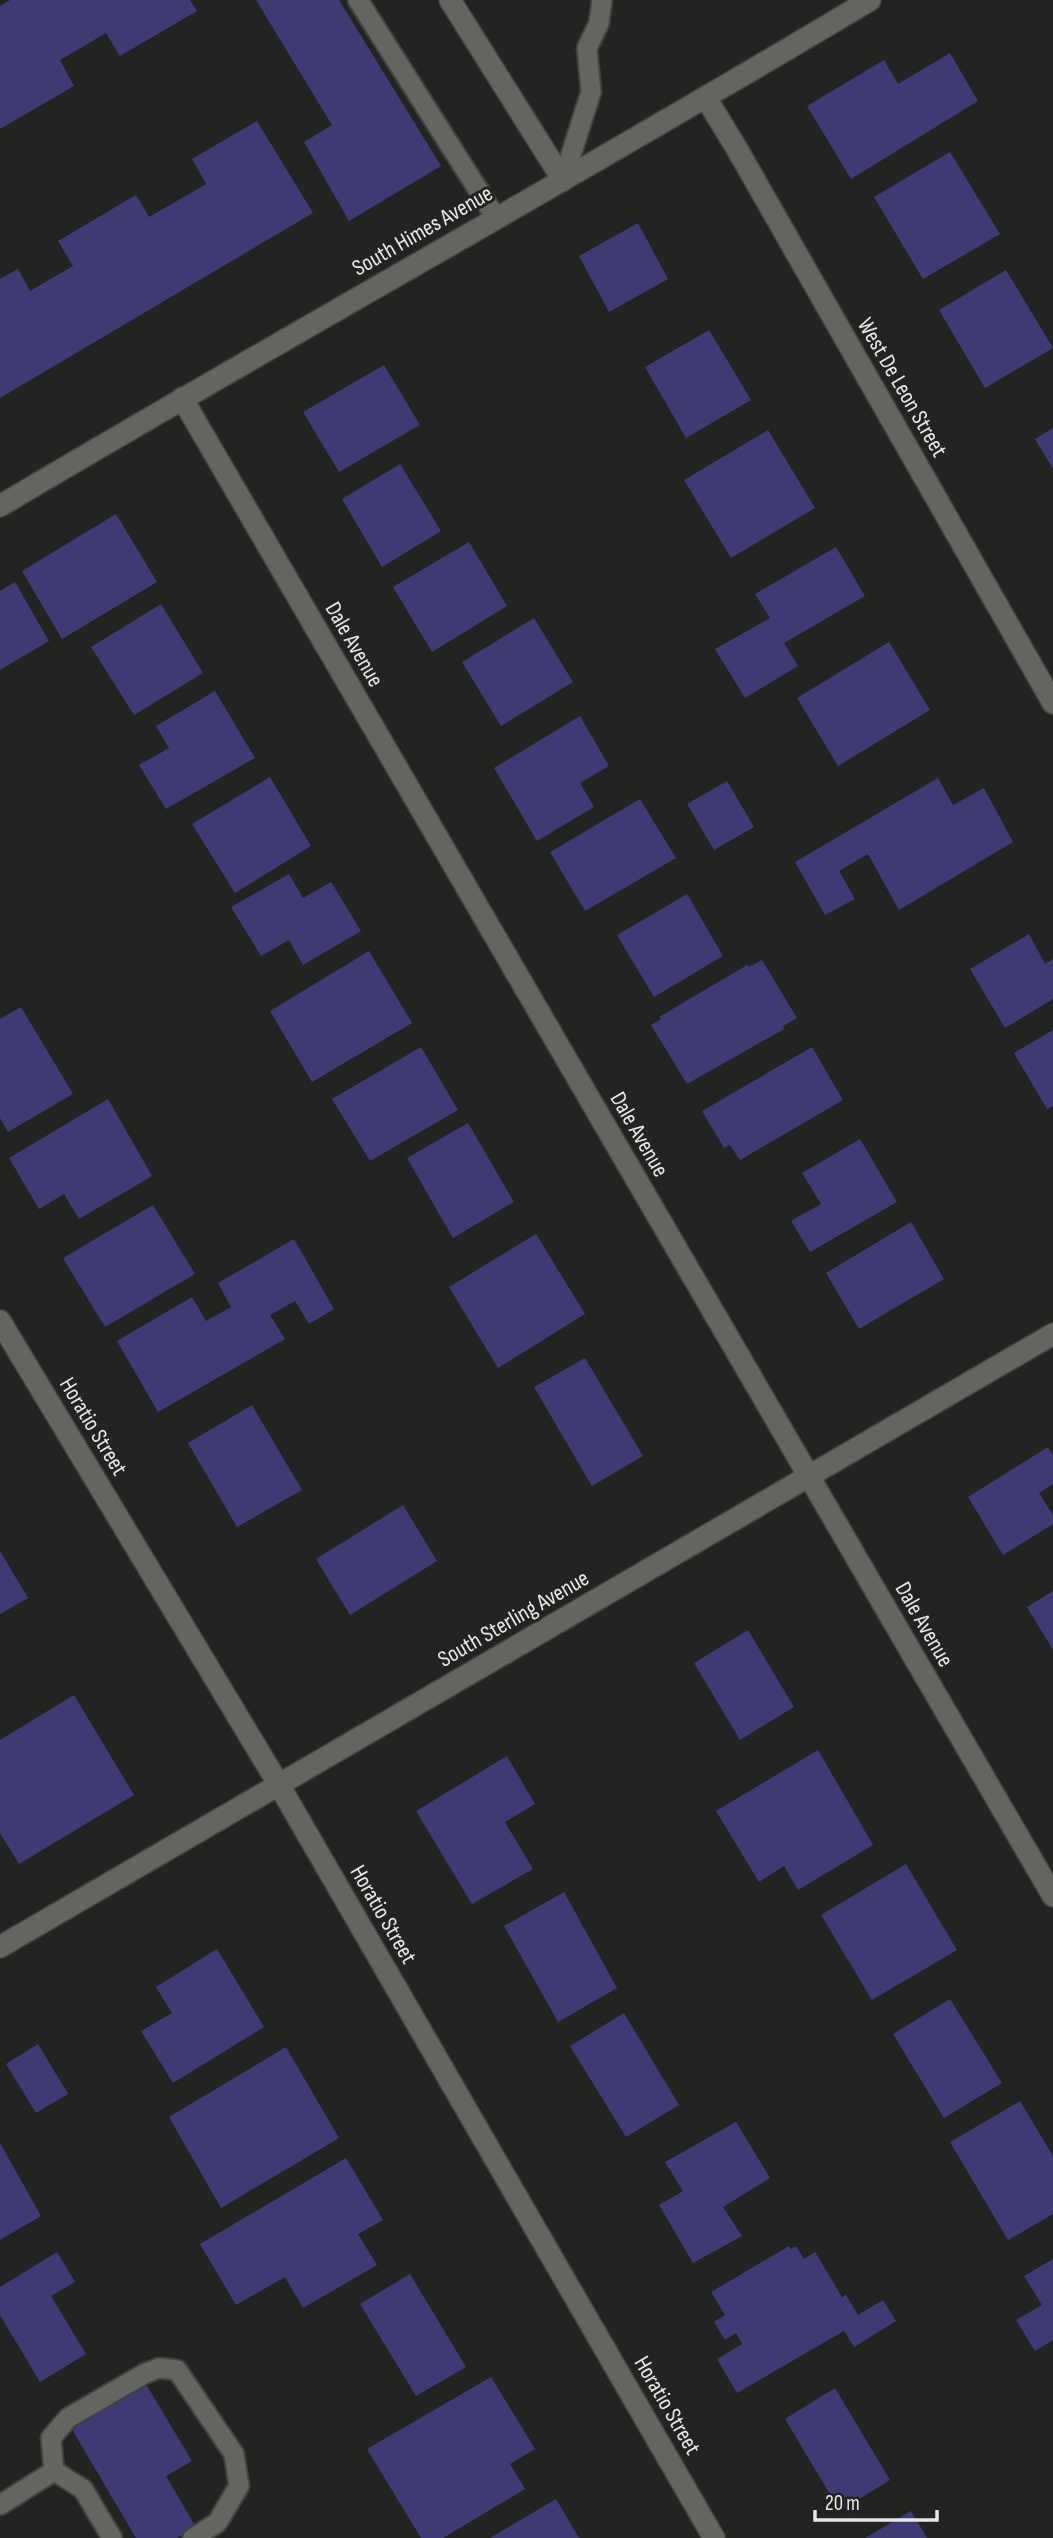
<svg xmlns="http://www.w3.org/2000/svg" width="1053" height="2538" viewBox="0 0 1053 2538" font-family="'Sofia Sans Condensed',sans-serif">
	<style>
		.building { fill: #3f3a73 }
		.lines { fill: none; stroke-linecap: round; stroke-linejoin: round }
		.lane-casing { stroke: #424240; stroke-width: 23 }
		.street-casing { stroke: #424240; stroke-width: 24 }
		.secondary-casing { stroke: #424240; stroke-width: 24 }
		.lane { stroke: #646461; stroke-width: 19 }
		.street { stroke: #646461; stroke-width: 21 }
		.secondary { stroke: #646461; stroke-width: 21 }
		.labels { text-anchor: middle; stroke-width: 6; stroke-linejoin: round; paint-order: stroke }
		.street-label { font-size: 23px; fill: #e8e8e6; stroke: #232421 }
	</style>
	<rect width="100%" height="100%" fill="#232421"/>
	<path class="building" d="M10,0H190L197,11L120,56L106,33L60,60L74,86L0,129V6Z
		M256,0H339L441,166L349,221L304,142L332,125Z
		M950,53L978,101L851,179L807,106L884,60L898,84Z
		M257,121L313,213L0,398V279L18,269L30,291L73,266L58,241L136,195L149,217L206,184L192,159Z
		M950,152L1000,234L923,279L874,197Z
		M638,223L668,279L609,312L579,256Z
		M1006,270L1053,348L985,388L939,310Z
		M709,330L751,400L686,438L645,367Z
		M384,365L420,425L339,472L303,412Z
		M1053,428V469L1035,439Z
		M768,430L815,508L731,558L684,480Z
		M400,464L441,531L382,567L342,499Z
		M116,514L157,582L62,639L22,571Z
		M469,542L507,606L432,652L393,587Z
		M836,547L865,596L784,643L798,666L745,698L715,649L770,618L755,594Z
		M15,582L49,641L0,670V591Z
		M161,604L203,673L134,715L91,647Z
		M534,618L573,682L501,726L462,662Z
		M889,642L930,710L838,766L797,698Z
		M215,691L255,758L166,809L139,765L169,748L156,726Z
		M580,716L609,766L580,783L594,807L537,841L494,768Z
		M270,777L311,846L235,893L192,824Z
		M938,778L953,805L984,788L1013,842L899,910L868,854L839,871L855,899L825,915L795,862Z
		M727,781L754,827L714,850L687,804Z
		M640,799L676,858L585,911L550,852Z
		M289,874L303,898L331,882L361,931L303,965L289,940L261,956L231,907Z
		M687,894L723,956L654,997L617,935Z
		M1029,934L1045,964L1053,959V999L1005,1028L970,969Z
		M369,951L412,1023L312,1082L270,1011Z
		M762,960L797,1018L783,1026L784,1029L687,1084L651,1025L661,1019L659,1017L747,965L749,967Z
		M21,1007L73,1094L8,1132L0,1118V1019Z
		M1053,1030V1106L1047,1109L1014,1053Z
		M421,1047L458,1110L370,1161L332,1099Z
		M812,1047L843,1100L740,1160L730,1145L724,1148L702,1111Z
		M108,1099L152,1176L79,1219L64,1194L39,1209L9,1158Z
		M468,1123L514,1202L453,1238L407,1158Z
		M860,1139L897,1202L810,1252L791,1221L821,1204L802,1173Z
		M153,1205L195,1274L105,1327L63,1258Z
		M911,1222L944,1279L859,1329L826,1273Z
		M536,1234L585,1314L498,1368L449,1287Z
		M294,1239L334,1309L309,1324L295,1301L270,1315L285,1339L158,1412L117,1341L192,1297L206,1321L231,1307L218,1283Z
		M585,1358L643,1456L592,1486L534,1387Z
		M252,1405L302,1490L237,1527L188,1443Z
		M1048,1447L1053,1455V1484L1039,1493L1053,1515V1524L1003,1555L968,1497Z
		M403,1505L437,1561L350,1615L316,1559Z
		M0,1551L28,1598L0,1614Z
		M1053,1591V1650L1027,1607Z
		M748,1630L794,1707L740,1740L694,1663Z
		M74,1695L134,1795L19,1864L0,1833V1740Z
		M818,1750L873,1845L798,1890L784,1866L759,1882L716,1811Z
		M507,1756L535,1804L505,1822L533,1869L472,1904L416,1811Z
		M906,1864L957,1950L872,2000L821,1915Z
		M564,1892L617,1988L558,2022L504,1926Z
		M217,1949L264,2027L173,2083L141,2031L172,2013L156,1987Z
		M950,1999L1002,2083L944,2118L893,2034Z
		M624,2013L679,2105L626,2137L570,2046Z
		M38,2044L68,2094L36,2113L6,2064Z
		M286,2047L339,2138L221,2208L169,2117Z
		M1020,2101L1053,2156V2214L1008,2240L950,2142Z
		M736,2122L770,2178L723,2207L742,2236L693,2263L659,2205L683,2191L665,2162Z
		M0,2143L41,2216L0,2240Z
		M346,2158L383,2220L358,2234L377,2265L303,2308L285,2277L236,2305L200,2244Z
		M789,2246L791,2249L796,2246L804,2259L815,2252L842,2297L846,2295L858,2315L883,2300L896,2321L854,2347L844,2331L737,2393L717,2359L742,2344L736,2333L725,2340L714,2322L725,2315L711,2292Z
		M57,2252L75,2282L51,2296L86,2354L40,2382L0,2315V2287Z
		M1053,2259V2340L1035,2351L1016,2320L1042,2305L1024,2276Z
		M410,2274L466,2367L416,2396L360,2304Z
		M491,2377L535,2449L510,2464L525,2489L443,2538H421L367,2449Z
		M144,2381L192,2461L166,2476L196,2527L177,2538H136L70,2426Z
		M835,2388L890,2480L840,2511L785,2419Z
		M556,2499L579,2538H490Z
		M911,2511L927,2538H865Z"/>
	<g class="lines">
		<defs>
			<path id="lane" d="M358,0L496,218
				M563,180L591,92L587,48L599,23L602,0
				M54,2471L51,2438L68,2418L144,2374L159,2368L177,2370L234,2454L239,2486L217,2523L193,2538
				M54,2471L83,2489L112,2538
				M0,2505L54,2471"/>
			<path id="street" d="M450,0L563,180
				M706,98L737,149L1053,703
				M182,398L1053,1896
				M0,1321L279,1785L714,2538
				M0,1947L1053,1334"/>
			<path id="secondary" d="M0,506C288,335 582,173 870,0"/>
		</defs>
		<use href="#lane" class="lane-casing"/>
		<use href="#street" class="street-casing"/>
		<use href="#secondary" class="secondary-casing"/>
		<use href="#lane" class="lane"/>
		<use href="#street" class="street"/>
		<use href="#secondary" class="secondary"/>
	</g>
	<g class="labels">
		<g class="street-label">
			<text transform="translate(422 230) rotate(-30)" y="8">South Himes Avenue</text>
			<text transform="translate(903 387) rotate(60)" y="8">West De Leon Street</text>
			<text transform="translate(355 644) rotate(60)" y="8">Dale Avenue</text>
			<text transform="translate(640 1134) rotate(60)" y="8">Dale Avenue</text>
			<text transform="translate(94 1426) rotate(59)" y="8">Horatio Street</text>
			<text transform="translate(513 1618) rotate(-30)" y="8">South Sterling Avenue</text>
			<text transform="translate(925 1624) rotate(60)" y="8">Dale Avenue</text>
			<text transform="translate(384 1914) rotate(60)" y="8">Horatio Street</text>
			<text transform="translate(668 2405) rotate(60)" y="8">Horatio Street</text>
		</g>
	</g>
	<path d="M815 2510v10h122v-10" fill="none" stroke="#e8e8e6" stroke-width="3.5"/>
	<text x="825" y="2510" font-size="21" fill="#e8e8e6" stroke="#232421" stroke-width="5" paint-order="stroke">20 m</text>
</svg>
